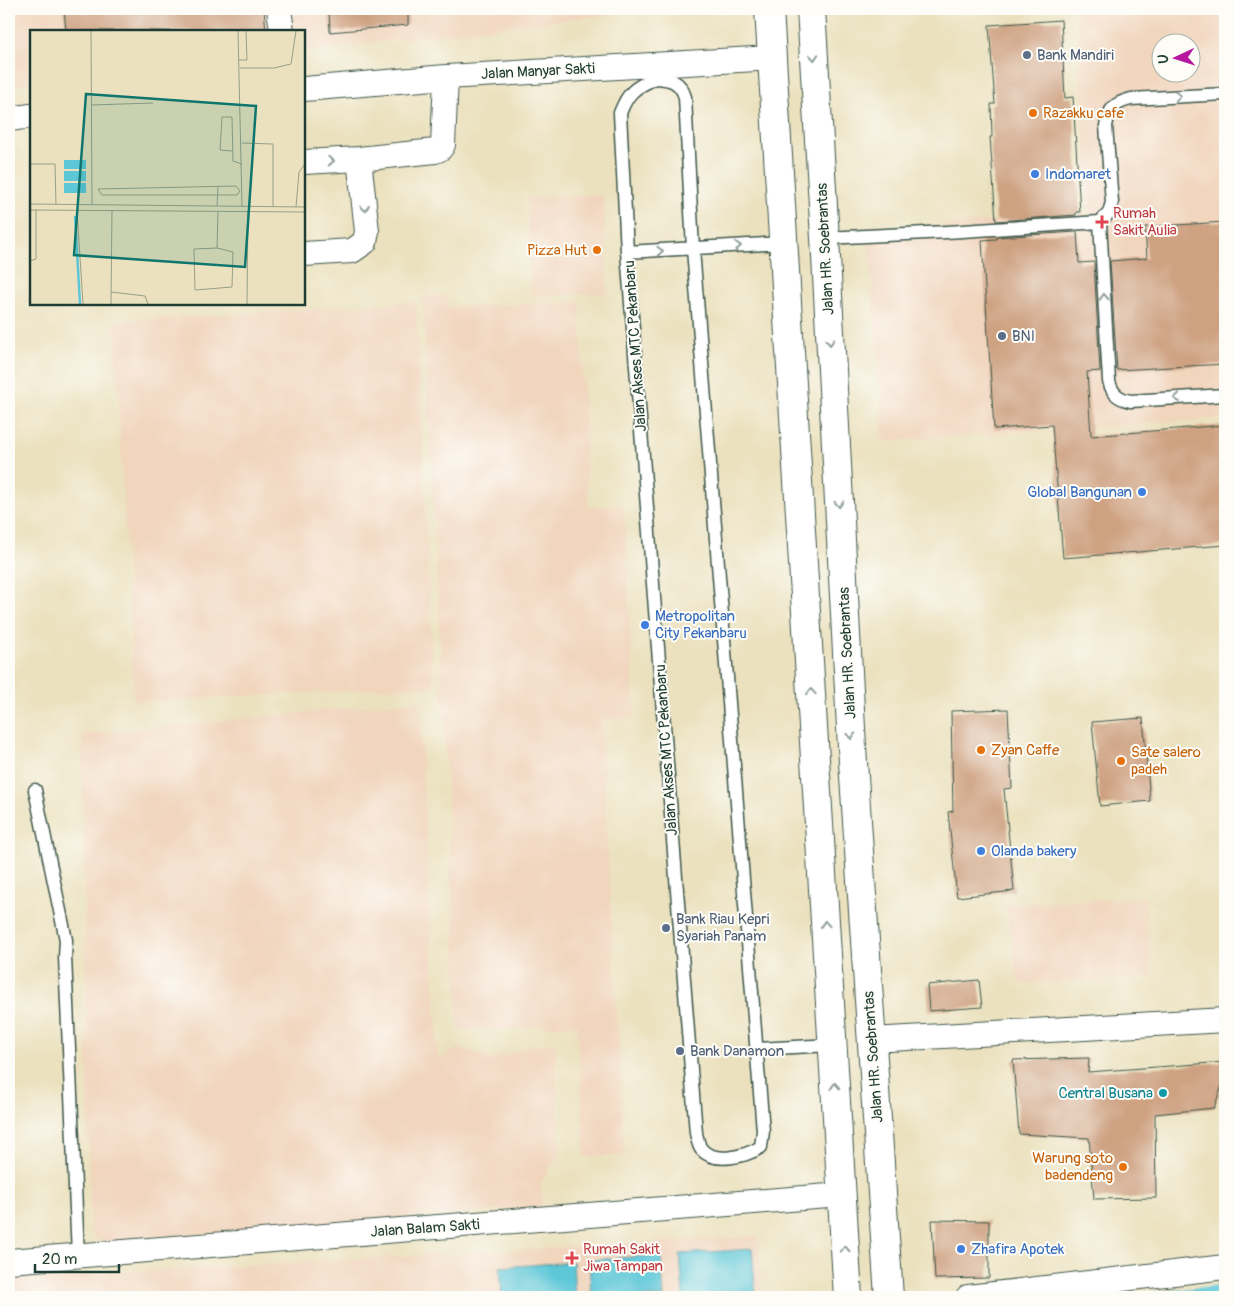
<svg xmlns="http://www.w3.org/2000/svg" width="1234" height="1306" viewBox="0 0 1234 1306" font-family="Pangolin,sans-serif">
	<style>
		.built { fill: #f1d5bd; fill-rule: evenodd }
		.water { fill: #5dc7d8; stroke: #3e8286 }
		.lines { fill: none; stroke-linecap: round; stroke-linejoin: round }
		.stream { stroke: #5dc7d8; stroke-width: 9 }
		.building { fill: #cea181 }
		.lane-casing { stroke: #3e5649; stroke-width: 15 }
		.street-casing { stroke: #3e5649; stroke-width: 26 }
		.primary-casing { stroke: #3e5649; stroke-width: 30 }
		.lane { stroke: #fff; stroke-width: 12 }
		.street { stroke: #fff; stroke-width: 24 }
		.primary { stroke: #fff; stroke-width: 28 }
		.oneway { stroke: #8f9e9a }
		.service-dot { fill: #5c6f8a; stroke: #fdfcf7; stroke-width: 2 }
		.food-dot { fill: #e8710a; stroke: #fdfcf7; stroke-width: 2 }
		.shop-dot { fill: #3f7fe0; stroke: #fdfcf7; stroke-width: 2 }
		.health-dot { fill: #e0444e; stroke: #fdfcf7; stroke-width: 2 }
		.culture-dot { fill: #0f9aa8; stroke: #fdfcf7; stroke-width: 2 }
		.labels { text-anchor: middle; stroke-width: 4; stroke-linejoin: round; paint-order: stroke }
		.service-label { font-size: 15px; fill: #4e5e75; stroke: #fdfcf7; text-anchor: start }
		.street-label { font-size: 15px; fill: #1f3d34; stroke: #fdfcf7 }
		.food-label { font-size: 15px; fill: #c56008; stroke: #fdfcf7; text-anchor: start }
		.shop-label { font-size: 15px; fill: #366cbe; stroke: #fdfcf7; text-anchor: start }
		.health-label { font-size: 15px; fill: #be3a42; stroke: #fdfcf7; text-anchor: start }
		.culture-label { font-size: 15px; fill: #0d838f; stroke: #fdfcf7; text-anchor: end }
		.inset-river { fill: none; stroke: #5dc7d8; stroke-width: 2.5 }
		.inset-road { fill: none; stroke: #999f87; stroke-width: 1 }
		.view { fill: #0f766e; fill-opacity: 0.15; stroke: #0f766e; stroke-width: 2.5 }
		.inset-edge { fill: none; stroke: #1f3d34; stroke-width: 2.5 }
	</style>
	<rect width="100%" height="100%" fill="#fdfcf7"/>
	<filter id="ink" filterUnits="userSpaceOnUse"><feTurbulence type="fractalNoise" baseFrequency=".02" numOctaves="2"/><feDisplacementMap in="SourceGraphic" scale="10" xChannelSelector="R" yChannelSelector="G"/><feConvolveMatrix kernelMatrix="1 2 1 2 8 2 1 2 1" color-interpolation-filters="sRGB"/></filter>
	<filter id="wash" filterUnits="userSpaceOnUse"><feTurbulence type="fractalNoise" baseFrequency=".0096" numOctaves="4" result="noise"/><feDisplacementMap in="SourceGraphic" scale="20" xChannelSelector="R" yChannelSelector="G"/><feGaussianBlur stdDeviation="1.12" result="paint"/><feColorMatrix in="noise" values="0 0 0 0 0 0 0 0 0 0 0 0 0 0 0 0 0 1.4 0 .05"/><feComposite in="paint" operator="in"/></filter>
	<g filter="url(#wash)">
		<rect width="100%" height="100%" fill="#ebe1be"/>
		<path class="built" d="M9,9H654L304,51V31H31V83L9,86Z
			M1076,9H1225V418L883,441L868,230L1090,214ZM1162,42H1192V72H1162Z
			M604,195L607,293L531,296L527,198Z
			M448,295L447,307L580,302L588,507L624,505L635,718L601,720L624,1155L585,1157L577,1025L459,1030L423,297Z
			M416,302L433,686L134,702L114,322Z
			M419,701L438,1059L461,1048L490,1059L508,1055L528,1046L555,1043L560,1154L541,1181L542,1207L101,1242L92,1236L90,1222L82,735Z
			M1145,898L1153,977L1019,984L1006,904Z
			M758,1236L762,1297H9V1279Z"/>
		<path class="water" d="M752,1249L756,1297H683L680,1254Z
			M661,1255L664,1297H591L589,1260Z
			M573,1262L575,1297H502L500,1267Z"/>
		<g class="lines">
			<path class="stream" d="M1152,1297L1225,1289"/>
		</g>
		<g id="blocks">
			<path class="building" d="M64,9H264L266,31H66Z
				M329,9H408V25L330,32Z
				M1061,20L1065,98L1073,97L1080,212H1076V215L996,221L990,137H992L991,104H995L989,25Z
				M1225,222V364L1117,370L1110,261L1147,258L1145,227Z
				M1077,232L1079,263L1094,262L1100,371L1087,372L1091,436L1225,425V545L1063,558L1052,425L994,429L982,240L997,239V237Z
				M1008,709L1012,788L1004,789L1014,891L957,897L948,812L953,811L951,711Z
				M1143,718L1150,801L1100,806L1092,722Z
				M979,980L982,1007L929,1011L927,985Z
				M1089,1058L1088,1072L1225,1062V1077L1214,1108L1155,1114L1156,1198L1094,1199L1089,1138L1019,1134L1013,1060Z
				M932,1220L989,1221V1278L935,1279Z"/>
		</g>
	</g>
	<g filter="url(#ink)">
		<use href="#blocks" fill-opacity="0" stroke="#3e5649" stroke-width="1"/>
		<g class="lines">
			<defs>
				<path id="lane" d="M656,78C671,79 680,81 685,97L693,249L763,1131L761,1147C746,1156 715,1165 701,1149C698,1144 697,1138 696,1133L627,252L620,113C628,92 635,87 656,78Z
					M1100,222L1109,381C1112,394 1119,399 1131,401L1225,395
					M825,238L947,232L1100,222L1109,213L1112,202L1106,126C1109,109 1114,103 1131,99L1225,94
					M627,252L783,243
					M35,790L66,940L65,957L78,1255
					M757,1049L832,1045"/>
				<path id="street" d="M279,9L282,31
					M304,89L446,77L772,58
					M9,119L31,116
					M304,162L359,159L435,151L440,149L443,145L446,77
					M304,254L352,251L365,242L367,231L359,159
					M872,1040L1225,1020
					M9,1261L841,1195
					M968,1297L1225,1267"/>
				<path id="primary" d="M769,9L848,1297
					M811,9L825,238L852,747L889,1297"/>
			</defs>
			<use href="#lane" class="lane-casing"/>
			<use href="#street" class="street-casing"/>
			<use href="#primary" class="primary-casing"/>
			<use href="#lane" class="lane"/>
			<use href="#street" class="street"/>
			<use href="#primary" class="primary"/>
		</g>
		<defs><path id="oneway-chevron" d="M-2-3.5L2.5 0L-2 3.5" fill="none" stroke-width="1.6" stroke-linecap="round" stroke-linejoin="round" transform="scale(1.25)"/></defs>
		<g class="oneway">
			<use href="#oneway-chevron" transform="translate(814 57) rotate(86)"/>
			<use href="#oneway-chevron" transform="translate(1178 96) rotate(-3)"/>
			<use href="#oneway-chevron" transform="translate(331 161) rotate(-3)"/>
			<use href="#oneway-chevron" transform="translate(365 208) rotate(83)"/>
			<use href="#oneway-chevron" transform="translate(738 246) rotate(-3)"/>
			<use href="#oneway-chevron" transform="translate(660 251) rotate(-3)"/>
			<use href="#oneway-chevron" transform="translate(1104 297) rotate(-93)"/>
			<use href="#oneway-chevron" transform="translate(830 342) rotate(87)"/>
			<use href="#oneway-chevron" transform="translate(1177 398) rotate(176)"/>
			<use href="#oneway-chevron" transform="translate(839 504) rotate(87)"/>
			<use href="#oneway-chevron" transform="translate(811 692) rotate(-94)"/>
			<use href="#oneway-chevron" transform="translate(851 736) rotate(87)"/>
			<use href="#oneway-chevron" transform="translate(825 924) rotate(-94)"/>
			<use href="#oneway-chevron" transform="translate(835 1086) rotate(-93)"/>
			<use href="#oneway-chevron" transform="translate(845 1249) rotate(-93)"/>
		</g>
	</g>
	<g class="service-dot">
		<circle cx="1027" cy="55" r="5"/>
		<circle cx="1002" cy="336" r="5"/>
		<circle cx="666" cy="928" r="5"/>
		<circle cx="680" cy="1051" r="5"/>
	</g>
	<g class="food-dot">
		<circle cx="1033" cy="113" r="5"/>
		<circle cx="597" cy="250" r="5"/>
		<circle cx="981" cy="750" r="5"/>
		<circle cx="1121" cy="761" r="5"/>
		<circle cx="1123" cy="1167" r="5"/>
	</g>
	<g class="shop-dot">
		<circle cx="1035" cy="174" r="5"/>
		<circle cx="1142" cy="492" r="5"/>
		<circle cx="645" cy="625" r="5"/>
		<circle cx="981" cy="851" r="5"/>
		<circle cx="961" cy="1249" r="5"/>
	</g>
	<g class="health-dot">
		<path d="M1099.5 214.5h5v5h5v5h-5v5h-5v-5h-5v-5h5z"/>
		<path d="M569.5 1250.5h5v5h5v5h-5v5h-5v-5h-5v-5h5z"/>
	</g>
	<circle class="culture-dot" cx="1163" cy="1093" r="5"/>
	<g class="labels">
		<g class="service-label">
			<text x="1037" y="60">Bank Mandiri</text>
			<text x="1012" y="341">BNI</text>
			<text x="676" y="924">Bank Riau Kepri<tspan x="676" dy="17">Syariah Panam</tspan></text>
			<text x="690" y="1056">Bank Danamon</text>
		</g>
		<g class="street-label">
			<text transform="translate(538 71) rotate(-3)" y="5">Jalan Manyar Sakti</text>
			<text transform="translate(825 249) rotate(-93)" y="5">Jalan HR. Soebrantas</text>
			<text transform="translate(635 346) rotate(-94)" y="5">Jalan Akses MTC Pekanbaru</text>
			<text transform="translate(847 653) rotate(-93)" y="5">Jalan HR. Soebrantas</text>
			<text transform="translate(666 750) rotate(-94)" y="5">Jalan Akses MTC Pekanbaru</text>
			<text transform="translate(873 1057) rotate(-94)" y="5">Jalan HR. Soebrantas</text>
			<text transform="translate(425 1228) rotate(-4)" y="5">Jalan Balam Sakti</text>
		</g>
		<g class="food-label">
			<text x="1043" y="118">Razakku cafe</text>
			<text x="587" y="255" text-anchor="end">Pizza Hut</text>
			<text x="991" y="755">Zyan Caffe</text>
			<text x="1131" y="757">Sate salero<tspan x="1131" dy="17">padeh</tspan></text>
			<text x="1113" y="1163" text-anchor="end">Warung soto<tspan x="1113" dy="17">badendeng</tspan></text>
		</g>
		<g class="shop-label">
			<text x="1045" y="179">Indomaret</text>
			<text x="1132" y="497" text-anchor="end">Global Bangunan</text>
			<text x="655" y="621">Metropolitan<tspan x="655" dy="17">City Pekanbaru</tspan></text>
			<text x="991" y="856">Olanda bakery</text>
			<text x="971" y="1254">Zhafira Apotek</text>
		</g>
		<g class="health-label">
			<text x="1113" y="218">Rumah<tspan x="1113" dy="17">Sakit Aulia</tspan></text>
			<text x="583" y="1254">Rumah Sakit<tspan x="583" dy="17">Jiwa Tampan</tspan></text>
		</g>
		<g class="culture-label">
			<text x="1153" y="1098">Central Busana</text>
		</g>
	</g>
	<g transform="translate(30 30)">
		<rect width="275" height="275" fill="#ebe1be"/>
		<path d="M34,130H56V139H34ZM34,141H56V151H34ZM34,153H56V163H34Z" fill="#5dc7d8"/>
		<path class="inset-river" d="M45,186L50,274"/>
		<path class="inset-road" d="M61,1L62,175M208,1L212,176M209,30H217L216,1M210,38H244L261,34L266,1M61,75L123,73M212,113L243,114V177M202,121L190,120L192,87H202L203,131L212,134M0,134H25L26,175M206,156L210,161L207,165H72L68,159ZM0,174L275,177M187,176L188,156M266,177L269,142L275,134M0,180L275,182M47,180L53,274M187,218L164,219L165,260L202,257L203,222L187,218L188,182M0,231L6,229V180M81,262L115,266L118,274M81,274L82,180M217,274L218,182"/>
		<path class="view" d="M56,64L226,76L215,237L44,225Z"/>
		<rect width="275" height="275" class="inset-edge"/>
	</g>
	<rect width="1234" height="1306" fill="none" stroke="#fdfcf7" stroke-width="30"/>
	<g transform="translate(1176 58) rotate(266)"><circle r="24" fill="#fdfcf7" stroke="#a4b0a9"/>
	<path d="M0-4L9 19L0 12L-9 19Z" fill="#b5179e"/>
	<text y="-8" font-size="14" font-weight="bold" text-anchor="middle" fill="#1f3d34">U</text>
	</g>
	<path d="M35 1264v8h84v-8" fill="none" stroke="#1f3d34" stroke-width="2.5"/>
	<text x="42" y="1264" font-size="15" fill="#1f3d34" stroke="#fdfcf7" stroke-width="4" paint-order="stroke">20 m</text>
</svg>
